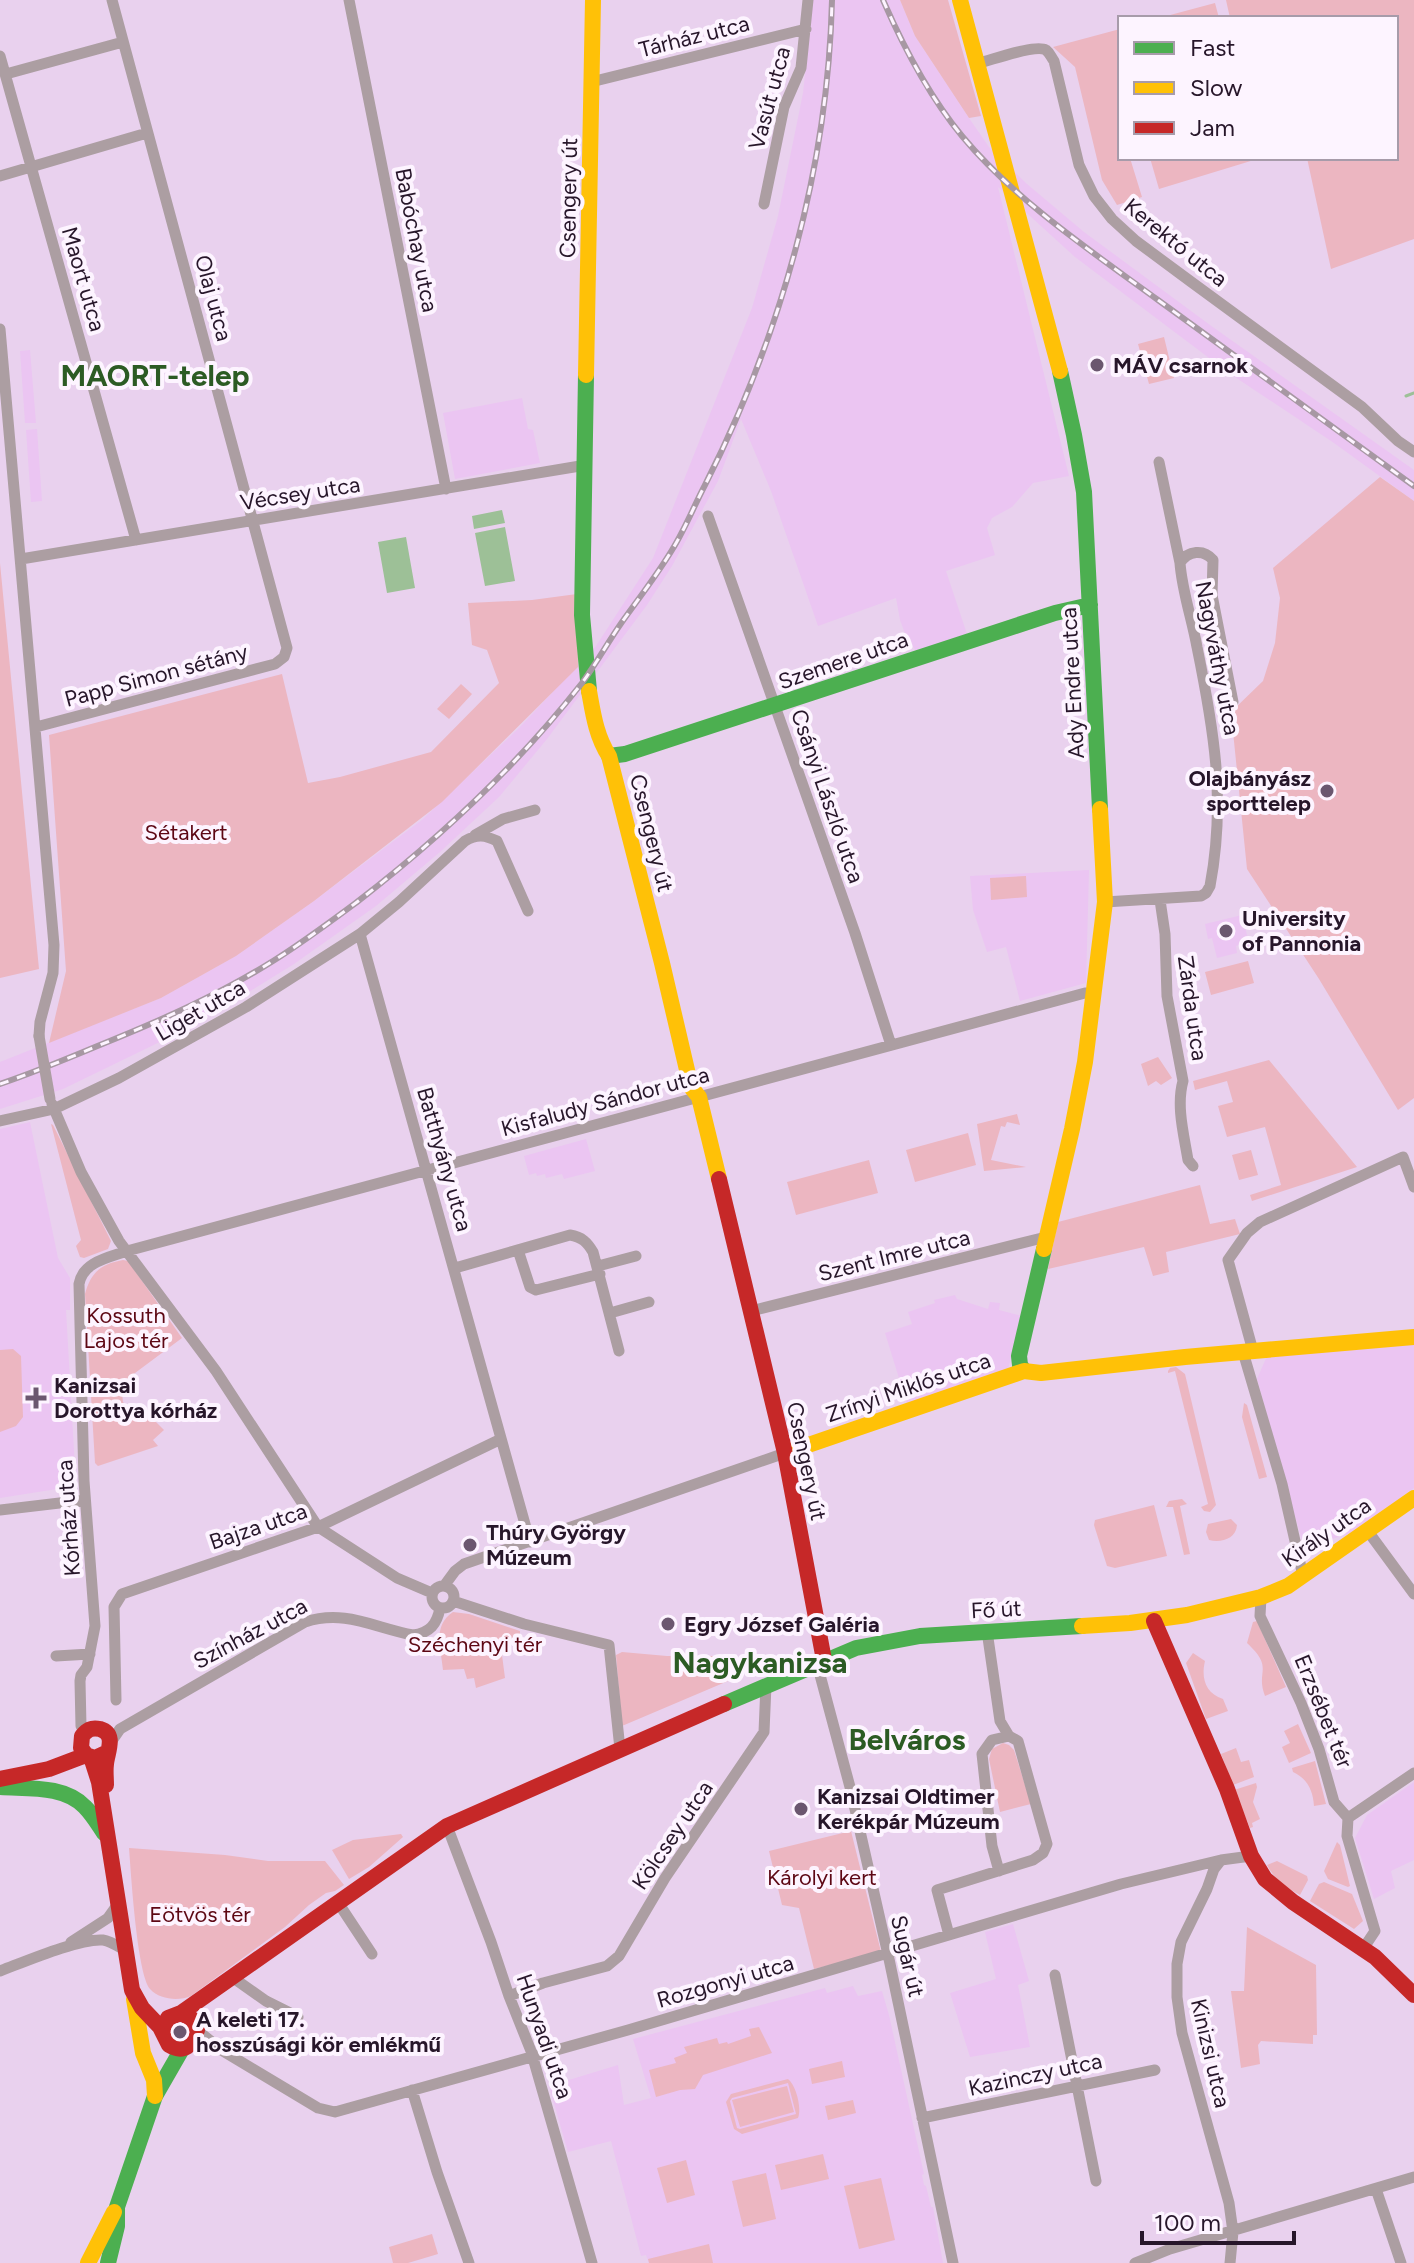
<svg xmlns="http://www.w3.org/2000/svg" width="1414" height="2263" viewBox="0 0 1414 2263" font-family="Figtree,sans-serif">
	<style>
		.built { fill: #ebc5f2 }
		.green { fill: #ecb6c1; fill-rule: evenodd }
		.water { fill: #9dc097 }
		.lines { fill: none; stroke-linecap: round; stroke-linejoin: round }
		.stream { stroke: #9dc097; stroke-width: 3 }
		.street { stroke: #ac9ea2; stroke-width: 11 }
		.fast { stroke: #4caf50; stroke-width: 16 }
		.slow { stroke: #ffc107; stroke-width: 16 }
		.jam { stroke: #c62828; stroke-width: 16 }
		.rail-casing { stroke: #a798a3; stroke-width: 6 }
		.rail { stroke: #fdf4ff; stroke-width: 3; stroke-dasharray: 9; stroke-linecap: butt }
		.street-bridge { stroke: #ac9ea2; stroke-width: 11 }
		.poi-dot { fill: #6b576f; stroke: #fdf4ff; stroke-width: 3 }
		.labels { text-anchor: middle; stroke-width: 8; stroke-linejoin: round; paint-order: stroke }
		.street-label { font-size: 22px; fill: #27162a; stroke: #fdf4ff }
		.poi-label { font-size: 22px; font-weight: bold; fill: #27162a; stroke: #fdf4ff; text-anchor: start }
		.park-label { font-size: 22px; fill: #5d0714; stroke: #fdf4ff }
		.district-label { font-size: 30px; font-weight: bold; fill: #2c5b24; stroke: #fdf4ff }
	</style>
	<rect width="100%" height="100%" fill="#e9d1ee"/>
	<path class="built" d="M810,0H900L915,36L969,118L989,147L1027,184L1084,232L1210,325L1414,470V501L1334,443L1229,373L1075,257L998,187L1069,476L1033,483L1012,507L992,518L987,528L995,555L946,571L967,634L916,651L906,636L900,620L896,598L818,626L771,491L741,419L718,481L672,566L647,605L547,739L499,797L440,852L376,906L294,964L220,1010L168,1038L63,1089L0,1109V1062L161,998L236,956L314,901L423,819L519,728L596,646L653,558L752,308L778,216L803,93L810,30Z
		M30,350L36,423H25L20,351Z
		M522,398L528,429L533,430L540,463L455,479L443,413Z
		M37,429L42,501L31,502L26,430Z
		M1089,870L1086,983L1020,1001L1006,947L987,952L973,910L970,876Z
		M1242,915L1251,951L1248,952L1245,943L1236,946L1237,953L1217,958L1212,938L1208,939L1205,924Z
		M30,1122L58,1258L70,1278V1310H66L76,1486L0,1498V1129Z
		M586,1139L595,1171L564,1179L562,1174L546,1178L545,1174L537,1176L536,1173L529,1175L524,1156Z
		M955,1295L957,1299L988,1309L990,1302L1000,1303L999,1310L1022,1316L1008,1369L907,1404L885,1333L912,1324L908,1312L935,1303L934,1300Z
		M1414,1342V1488L1351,1533L1304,1548L1257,1379L1267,1356Z
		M1414,1782V1860L1391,1871L1395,1888L1374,1899L1355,1838L1367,1815Z
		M929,1797L935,1825L902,1833L900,1822L924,1816L920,1799Z
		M1013,1924L1029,1981L1018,1985L1030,2047L970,2057L950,1993L996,1979L985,1932Z
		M853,1986L858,1996L882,1991L889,2015L924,2174L922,2175L924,2185L926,2186L931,2207H933L943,2263H649L646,2255L641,2256L611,2141L568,2152L549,2086L618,2065L624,2105L651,2098L633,2039L825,1988L827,1993Z"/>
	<path class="green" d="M900,0H948L981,116L969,118L915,36Z
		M1226,0H1414V239L1331,269L1307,158H1396V18H1230Z
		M1215,3L1219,18H1159Z
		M1120,29V158H1130L1142,197L1117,205L1102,180L1075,67L1053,47Z
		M1150,158H1253L1254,160L1159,189Z
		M1164,337L1174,378L1149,384L1138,344Z
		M1380,477L1414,501V1098L1398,1110L1319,979L1247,869L1231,712L1263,681L1275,643L1280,598L1273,568Z
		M0,563L39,969L0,978Z
		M577,594L578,667L442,802L314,901L236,956L161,998L49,1043L66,971L49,735L282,674L308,783L340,777L431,752L499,683L487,650L472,645L468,603L532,600Z
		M461,684L472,694L449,719L437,709Z
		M1026,876L1027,897L991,900L990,878Z
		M1248,961L1254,983L1211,995L1205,972Z
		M1158,1057L1172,1078L1161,1085L1156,1081L1148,1086L1141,1064Z
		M1269,1060L1357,1167L1252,1201L1250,1195L1281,1185L1265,1127L1227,1137L1218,1106L1233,1102L1227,1081L1195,1090L1193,1081Z
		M1017,1114L1020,1125L1007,1122L1005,1127L1001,1126L991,1160L1026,1167L984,1171L977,1124Z
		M51,1124L53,1125L111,1241L108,1249L84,1258L80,1257L76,1246L81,1240Z
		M968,1133L976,1165L915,1182L906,1150Z
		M1251,1150L1258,1175L1239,1180L1232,1155Z
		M869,1160L878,1193L796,1215L787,1182Z
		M1200,1185L1210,1224L1235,1219L1240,1234L1166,1252L1169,1272L1153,1276L1144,1247L1048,1269L1058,1222Z
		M123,1260L128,1261L182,1338L131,1376L134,1381L122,1393L123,1402L131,1411L142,1408L164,1430L153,1440L158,1446L98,1466L95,1463L85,1294C91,1272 101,1264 123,1260Z
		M13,1349L21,1356L23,1417L16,1426L0,1432V1350Z
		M1176,1367L1185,1374L1216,1505L1210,1512L1204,1511L1201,1507L1208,1504L1175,1371L1168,1373V1371L1170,1368Z
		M1244,1403L1247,1405L1267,1477L1259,1479L1242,1417Z
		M1182,1499L1187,1504L1180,1506L1190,1554L1184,1555L1173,1507H1166L1169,1501Z
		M1154,1505L1167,1556L1115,1568L1107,1566L1094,1525L1095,1520Z
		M1231,1519L1237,1525C1236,1539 1221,1543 1209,1540L1206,1532L1208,1524Z
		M453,1612L469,1614L520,1631V1637L510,1639L502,1655L505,1678L476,1688L474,1678L467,1679L464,1669L443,1670C441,1649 432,1626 453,1612Z
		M1257,1621L1286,1687L1265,1696C1255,1670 1275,1669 1247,1643L1253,1622Z
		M622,1652L667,1656H721L728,1681L622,1726L616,1655Z
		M1193,1653L1205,1661C1201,1678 1205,1693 1223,1699L1228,1711L1206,1719L1186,1663Z
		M1298,1724L1311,1753L1289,1763L1282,1747L1290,1743L1284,1731Z
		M1003,1743L1009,1745L1014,1750L1031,1804L1000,1812L989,1759L992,1749Z
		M1236,1748L1241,1762L1249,1760L1254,1777L1233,1785L1221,1754Z
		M1315,1761L1326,1804L1314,1806C1313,1791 1308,1779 1293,1772L1292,1768Z
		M1256,1783L1257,1787L1253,1802L1260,1819L1252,1823L1253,1827L1250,1828L1234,1790Z
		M851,1831L881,1952L814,1969L799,1908L782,1905L769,1851Z
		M401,1834L403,1837L369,1867L349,1879L332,1850L353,1840Z
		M1337,1842L1340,1845L1350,1886L1348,1887L1328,1879L1324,1871Z
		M129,1848L225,1855L268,1861H325L344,1885L335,1891L326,1893L309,1905L285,1927L191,1996C179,2001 160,2000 150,1989C137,1973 131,1873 129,1848Z
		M1277,1861L1307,1876L1308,1880L1300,1895C1286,1888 1275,1880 1267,1865Z
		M1324,1882L1352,1894L1363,1921L1354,1929L1310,1901L1319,1884Z
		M1247,1927L1316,1965L1317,2035H1313V2044L1261,2041L1258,2045L1260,2064L1241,2068L1231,1991H1244Z
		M759,2027L772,2053L703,2075L695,2089L680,2090L656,2097L649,2070L676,2063L674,2058L687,2053L684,2047L717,2038L719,2044L727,2042L728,2044L751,2036L749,2029Z
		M842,2061L845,2077L812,2084L809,2069Z
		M788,2079C796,2085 802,2108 798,2118L742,2134L734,2129L726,2102L731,2094ZM788,2083L796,2114L740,2129L737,2128L730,2101L732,2098Z
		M787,2086L794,2112L740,2127L732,2100Z
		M853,2100L856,2113L828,2120L825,2106Z
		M823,2154L829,2179L781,2190L775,2165Z
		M686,2160L695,2195L667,2203L657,2168Z
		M766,2173L776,2219L743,2227L732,2181Z
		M881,2178L895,2240L859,2249L844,2186Z
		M432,2234L438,2254L408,2263H393L389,2247Z
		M709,2244L713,2263H649L648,2259Z"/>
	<path class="water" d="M502,510L505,523L474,529L472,516Z
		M505,527L515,581L485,586L475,533Z
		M406,537L415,588L387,593L378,542Z"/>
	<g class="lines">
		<path class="stream" d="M1406,396L1414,393"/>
		<path class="street" d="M349,0L446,489
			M0,56L136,540
			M979,63C992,60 1035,44 1046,50C1050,53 1051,57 1054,61L1079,165L1094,196L1112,219L1136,241L1190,281L1362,407L1398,441L1414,452
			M6,74L123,42
			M591,82L806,29
			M0,176L147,133
			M764,204L784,107L801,68L808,0
			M0,329L54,945L53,973L40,1022L39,1036
			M1159,462L1180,563
			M708,516L855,933L891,1045
			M21,559L586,465
			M36,727L275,664L284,657L287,648L112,0
			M475,835L503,819L535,810
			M1160,900L1165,934L1167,996L1183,1081C1176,1106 1184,1135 1188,1160L1193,1166
			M1105,902L1201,896L1206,893L1210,886C1226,801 1214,730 1197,647C1192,619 1182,591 1180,563C1188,550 1204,549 1213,560L1212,595L1233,702
			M360,934L530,1542
			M52,1104L81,1172L119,1241L216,1371L318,1527L397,1578L432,1593
			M0,1121L54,1109L119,1078L246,1007L360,934L399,902L465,841C477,834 485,835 497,841L528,911
			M518,1250L530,1287L536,1290L600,1274
			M598,1266L636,1256
			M455,1268L570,1235C582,1237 587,1242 593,1252L619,1351
			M751,1311L1046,1237
			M610,1313L649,1302
			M1253,1351L1228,1260L1247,1233L1260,1222L1403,1157L1414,1187
			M1243,1352L1282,1484L1303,1576
			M0,1510L85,1500
			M1367,1530L1414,1594
			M432 1597a11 11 0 1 1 22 0a11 11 0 1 1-22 0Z
			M444,1586L455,1571L464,1564L785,1453
			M1261,1597L1260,1616L1301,1703L1319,1749L1334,1802L1348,1818L1347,1836L1375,1931L1363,1949
			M453,1601L524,1624L609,1645L620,1749
			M56,1656L90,1654
			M824,1660L820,1675L850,1787L889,1959L953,2263
			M116,1700L114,1607L122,1594L318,1527L501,1439
			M85,1732L81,1726L80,1681L81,1675L87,1667L95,1626L84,1481L79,1284C83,1262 107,1258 127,1251L1085,993L1093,994
			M111,1742L120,1729L305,1622C345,1609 375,1628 413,1635C430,1633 437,1624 440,1608
			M1348,1818L1414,1773
			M447,1826L491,1942L509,1996L531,2051L592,2263
			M1221,1860L1214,1869L1207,1889L1181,1942L1177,1964V1997L1182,2033L1229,2203L1233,2232L1230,2263
			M999,1871L992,1846L982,1754L992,1740L1009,1736
			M339,1904L372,1954
			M949,1935L937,1890L1033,1860L1043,1853L1047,1844L1018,1741L1009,1736L1000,1721L987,1631
			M71,1942L108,1918L118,1904
			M0,1971C24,1962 80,1938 103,1940C111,1941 119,1947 126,1951
			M1055,1975L1096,2181
			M232,1977L266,2001L298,2017
			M509,1996L543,1983L607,1966L619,1956L665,1878L764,1732L766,1685
			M197,2030L223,2051L318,2108L335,2112L628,2030L1121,1884L1221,1860L1251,1856
			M412,2090L437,2172L469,2263
			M922,2118L1155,2070
			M1376,2189L1401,2263
			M1135,2263L1170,2249L1414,2177"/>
		<path class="fast" d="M1060,371L1074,435L1084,492L1100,809
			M586,375L582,615L589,691
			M609,756L625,754L1055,613L1090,605
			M1024,1371L1020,1365L1019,1356L1044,1249
			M724,1704L856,1648L920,1636L1082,1626
			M0,1787C28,1789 64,1785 85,1807C93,1815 98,1824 104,1833
			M108,2263L117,2226V2207L155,2096L182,2049"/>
		<path class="slow" d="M960,0L1060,371
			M586,375L593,0
			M589,691C593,713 596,736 609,756L662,963L691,1087L699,1097L719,1179
			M1044,1249L1072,1129L1085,1062L1105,902L1100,809
			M785,1453L1024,1371L1041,1373L1185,1357L1414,1337
			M1082,1626L1130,1623L1187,1615L1261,1597L1288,1586L1414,1498
			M134,1999L143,2053L154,2080L155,2096
			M88,2263L114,2212"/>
		<path class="jam" d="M719,1179L785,1453L824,1660
			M1154,1621L1227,1789L1251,1856L1265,1879L1293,1902L1375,1957L1414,1995
			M91,1757L99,1782L132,1990L142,2008L160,2027L169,2045C184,2054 193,2045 197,2030L192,2019L181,2013L168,2018L162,2030
			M0,1779L49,1769L86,1755
			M106,1785C106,1778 105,1771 106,1764C107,1752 117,1734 100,1729C91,1727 87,1730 82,1736L81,1748L86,1755L95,1758L108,1752
			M181,2013L447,1826L724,1704"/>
		<defs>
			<path id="rail" d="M883,0C904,48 929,96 962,136C1016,201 1091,251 1158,300C1243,362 1328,424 1414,486
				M0,1084C32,1073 64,1060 95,1047C157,1022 217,996 273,961C302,943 330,922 357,902C440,838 517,766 582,683C596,664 608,642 622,622C639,598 657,575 672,550C685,529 694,506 705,485C781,335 828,168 832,0"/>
		</defs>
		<use href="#rail" class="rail-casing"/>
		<use href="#rail" class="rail"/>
		<path class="street-bridge" d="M39,1036L50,1099"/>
	</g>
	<g class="poi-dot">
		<circle cx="1097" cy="365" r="8"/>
		<circle cx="1327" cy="791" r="8"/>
		<circle cx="1226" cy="931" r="8"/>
		<path d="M32 1386h8v8h8v8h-8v8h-8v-8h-8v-8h8z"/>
		<circle cx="470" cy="1545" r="8"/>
		<circle cx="668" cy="1624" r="8"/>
		<circle cx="801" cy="1809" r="8"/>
		<circle cx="180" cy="2032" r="8"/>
	</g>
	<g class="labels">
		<g class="street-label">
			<text transform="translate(694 36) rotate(-14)" y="8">Tárház utca</text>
			<text transform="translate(769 98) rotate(-75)" y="8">Vasút utca</text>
			<text transform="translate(568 198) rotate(-89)" y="8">Csengery út</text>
			<text transform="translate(417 240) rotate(79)" y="8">Babóchay utca</text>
			<text transform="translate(1176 242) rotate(39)" y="8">Kerektó utca</text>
			<text transform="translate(84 279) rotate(74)" y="8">Maort utca</text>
			<text transform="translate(214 298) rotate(75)" y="8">Olaj utca</text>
			<text transform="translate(300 493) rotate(-9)" y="8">Vécsey utca</text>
			<text transform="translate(1218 658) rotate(79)" y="8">Nagyváthy utca</text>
			<text transform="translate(843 660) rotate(-19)" y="8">Szemere utca</text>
			<text transform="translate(156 675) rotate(-15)" y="8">Papp Simon sétány</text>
			<text transform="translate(1072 683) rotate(-93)" y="8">Ady Endre utca</text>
			<text transform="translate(828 796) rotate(71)" y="8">Csányi László utca</text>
			<text transform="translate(652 833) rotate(76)" y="8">Csengery út</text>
			<text transform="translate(1193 1008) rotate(82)" y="8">Zárda utca</text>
			<text transform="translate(200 1010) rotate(-30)" y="8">Liget utca</text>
			<text transform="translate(605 1101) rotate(-15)" y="8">Kisfaludy Sándor utca</text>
			<text transform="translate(445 1159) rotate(74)" y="8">Batthyány utca</text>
			<text transform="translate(894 1255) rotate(-14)" y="8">Szent Imre utca</text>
			<text transform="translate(908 1387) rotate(-19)" y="8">Zrínyi Miklós utca</text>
			<text transform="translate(807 1461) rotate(78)" y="8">Csengery út</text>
			<text transform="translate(68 1518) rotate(-94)" y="8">Kórház utca</text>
			<text transform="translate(258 1526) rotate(-19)" y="8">Bajza utca</text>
			<text transform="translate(1326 1532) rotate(-35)" y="8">Király utca</text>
			<text transform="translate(996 1609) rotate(-3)" y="8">Fő út</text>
			<text transform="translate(250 1633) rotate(-28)" y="8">Színház utca</text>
			<text transform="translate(1324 1711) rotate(68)" y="8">Erzsébet tér</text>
			<text transform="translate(672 1835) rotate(-56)" y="8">Kölcsey utca</text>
			<text transform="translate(908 1956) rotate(77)" y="8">Sugár út</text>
			<text transform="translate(725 1981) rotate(-16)" y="8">Rozgonyi utca</text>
			<text transform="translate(545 2036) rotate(71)" y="8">Hunyadi utca</text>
			<text transform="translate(1211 2053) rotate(77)" y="8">Kinizsi utca</text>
			<text transform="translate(1035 2074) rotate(-12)" y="8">Kazinczy utca</text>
		</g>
		<g class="poi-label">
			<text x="1113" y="373">MÁV csarnok</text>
			<text x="1311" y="786" text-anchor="end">Olajbányász<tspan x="1311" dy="25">sporttelep</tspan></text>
			<text x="1242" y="926">University<tspan x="1242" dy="25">of Pannonia</tspan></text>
			<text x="54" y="1393">Kanizsai<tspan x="54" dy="25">Dorottya kórház</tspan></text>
			<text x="486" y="1540">Thúry György<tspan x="486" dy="25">Múzeum</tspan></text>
			<text x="684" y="1632">Egry József Galéria</text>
			<text x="817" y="1804">Kanizsai Oldtimer<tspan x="817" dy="25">Kerékpár Múzeum</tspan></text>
			<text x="196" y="2027">A keleti 17.<tspan x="196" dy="25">hosszúsági kör emlékmű</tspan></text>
		</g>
		<g class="park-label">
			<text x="186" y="840">Sétakert</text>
			<text x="126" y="1323">Kossuth<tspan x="126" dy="25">Lajos tér</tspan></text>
			<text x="475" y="1652">Széchenyi tér</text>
			<text x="822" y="1885">Károlyi kert</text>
			<text x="200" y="1922">Eötvös tér</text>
		</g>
		<g class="district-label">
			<text x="155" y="386">MAORT-telep</text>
			<text x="760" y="1673">Nagykanizsa</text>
			<text x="907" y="1750">Belváros</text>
		</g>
	</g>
	<rect x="1118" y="16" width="280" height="144" fill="#fdf4ff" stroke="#a79baa" stroke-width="2"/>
	<rect x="1134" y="42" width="40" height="12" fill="#4caf50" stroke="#a79baa" stroke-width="2"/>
	<text x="1190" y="56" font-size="24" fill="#27162a">Fast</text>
	<rect x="1134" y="82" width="40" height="12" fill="#ffc107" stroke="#a79baa" stroke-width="2"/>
	<text x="1190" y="96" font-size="24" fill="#27162a">Slow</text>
	<rect x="1134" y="122" width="40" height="12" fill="#c62828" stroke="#a79baa" stroke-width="2"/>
	<text x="1190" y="136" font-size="24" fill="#27162a">Jam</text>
	<path d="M1142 2231v12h152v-12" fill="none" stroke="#27162a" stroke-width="4"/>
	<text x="1154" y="2231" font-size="24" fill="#27162a" stroke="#fdf4ff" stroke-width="6" paint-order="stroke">100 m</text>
</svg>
